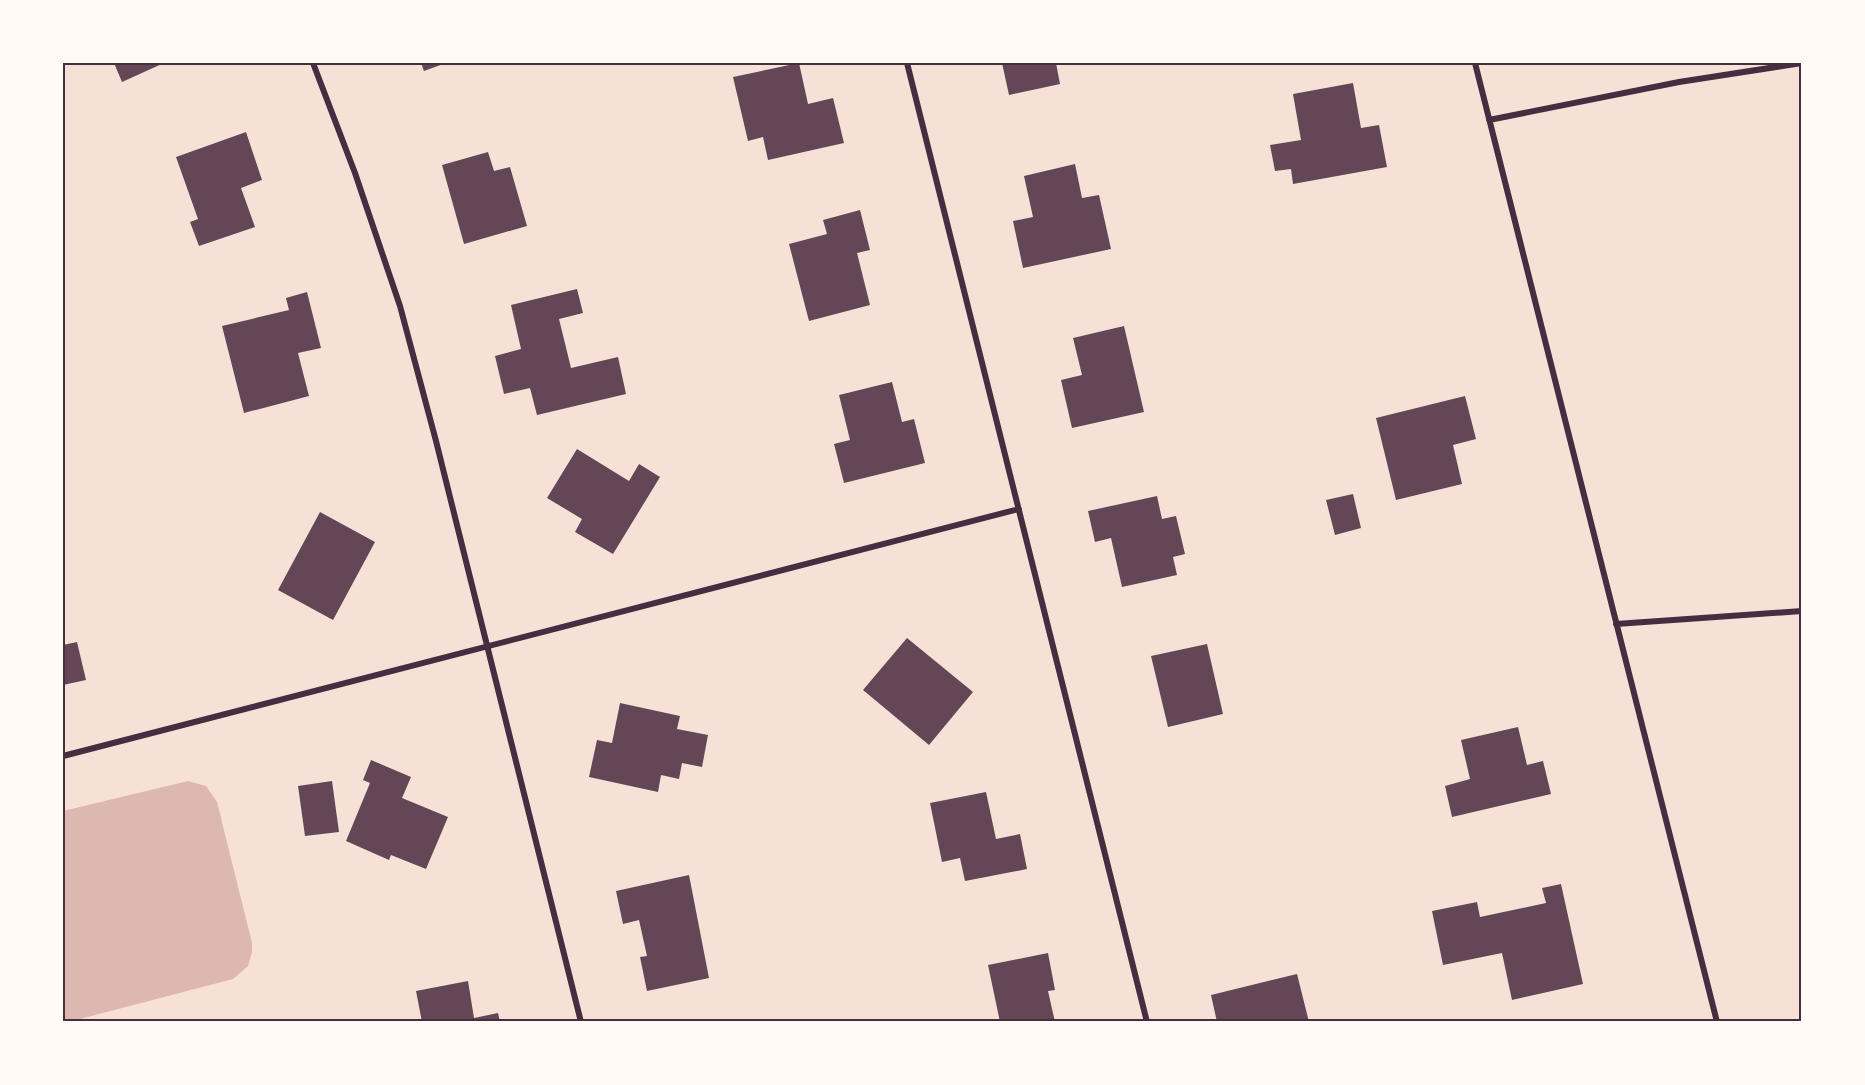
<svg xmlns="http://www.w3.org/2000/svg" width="1865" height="1085" viewBox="0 0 1865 1085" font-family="Arial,sans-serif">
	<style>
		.water { fill: #dcb8b0 }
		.building { fill: #644757 }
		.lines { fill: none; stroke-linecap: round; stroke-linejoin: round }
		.minor { stroke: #4a2c40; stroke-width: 6 }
		.neatline { fill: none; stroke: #4a2c40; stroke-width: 2 }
	</style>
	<rect width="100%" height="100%" fill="#f7e1d7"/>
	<path class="water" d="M188,781L206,786L217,802L252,943V952L248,966L233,979L80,1019L63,1021V811Z"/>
	<path class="building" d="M114,63H164L122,82Z
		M421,63H446L424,71Z
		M799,63L808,104L833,98L844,143L768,160L763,137L748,141L733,77Z
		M1002,63H1056L1060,84L1009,95Z
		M1353,83L1361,128L1379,125L1387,167L1293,184L1291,169L1275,171L1270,145L1301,140L1293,94Z
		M246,132L262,180L241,188L255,227L199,246L190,222L198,219L176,157Z
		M488,152L494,171L510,167L527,226L464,244L442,165Z
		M1075,164L1082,198L1099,195L1111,249L1023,268L1013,221L1033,217L1024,176Z
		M860,210L870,250L857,253L870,305L809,321L789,244L827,234L823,220Z
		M577,289L583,313L559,319L571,368L618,357L626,394L537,415L530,388L504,394L495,356L521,349L511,305Z
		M307,292L321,348L298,353L309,396L244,413L222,326L289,310L286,298Z
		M1124,326L1144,412L1072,428L1061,380L1082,375L1073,338Z
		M892,382L902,422L914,419L925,463L844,483L834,444L850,440L839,395Z
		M1465,396L1476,439L1453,445L1462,484L1396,500L1376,418Z
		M577,449L629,481L639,464L660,477L613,554L575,532L582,519L547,498Z
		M1353,494L1361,528L1335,535L1326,500Z
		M1157,496L1162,519L1176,516L1185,554L1173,557L1177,575L1122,587L1111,538L1095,542L1088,511Z
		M320,512L375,542L333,620L278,590Z
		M907,638L973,692L929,745L863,690Z
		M77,642L86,680L63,685V645Z
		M1207,644L1223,714L1168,727L1151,656Z
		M620,703L680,716L677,729L708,735L702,767L682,763L679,779L661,775L658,792L589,777L597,740L612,743Z
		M1518,727L1527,765L1543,761L1551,794L1452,817L1445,786L1470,779L1461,740Z
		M371,760L411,777L402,798L448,817L426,869L391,855L389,860L346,841L370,783L363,780Z
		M332,781L339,832L305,836L298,786Z
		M986,792L996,839L1020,834L1027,869L965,881L960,858L942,862L930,803Z
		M689,875L709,978L647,991L640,957L647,956L639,920L623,924L616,891Z
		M1561,884L1583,984L1512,1000L1502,953L1443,965L1432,911L1477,902L1480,917L1546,903L1542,888Z
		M1048,953L1055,990L1048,991L1055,1022H1000L988,965Z
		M1297,974L1309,1022H1217L1211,995Z
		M468,981L474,1018L498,1013L500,1022H422L416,991Z"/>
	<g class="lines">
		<path class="minor" d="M313,63L355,173L400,306L436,441L581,1022
			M907,63L1147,1022
			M1475,63L1717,1022
			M1489,120L1679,82L1802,63
			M1616,624L1802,611
			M63,756L1019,509"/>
	</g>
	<rect width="1865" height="1085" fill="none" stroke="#fffaf5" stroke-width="129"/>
	<rect x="64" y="64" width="1736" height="956" class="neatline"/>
</svg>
